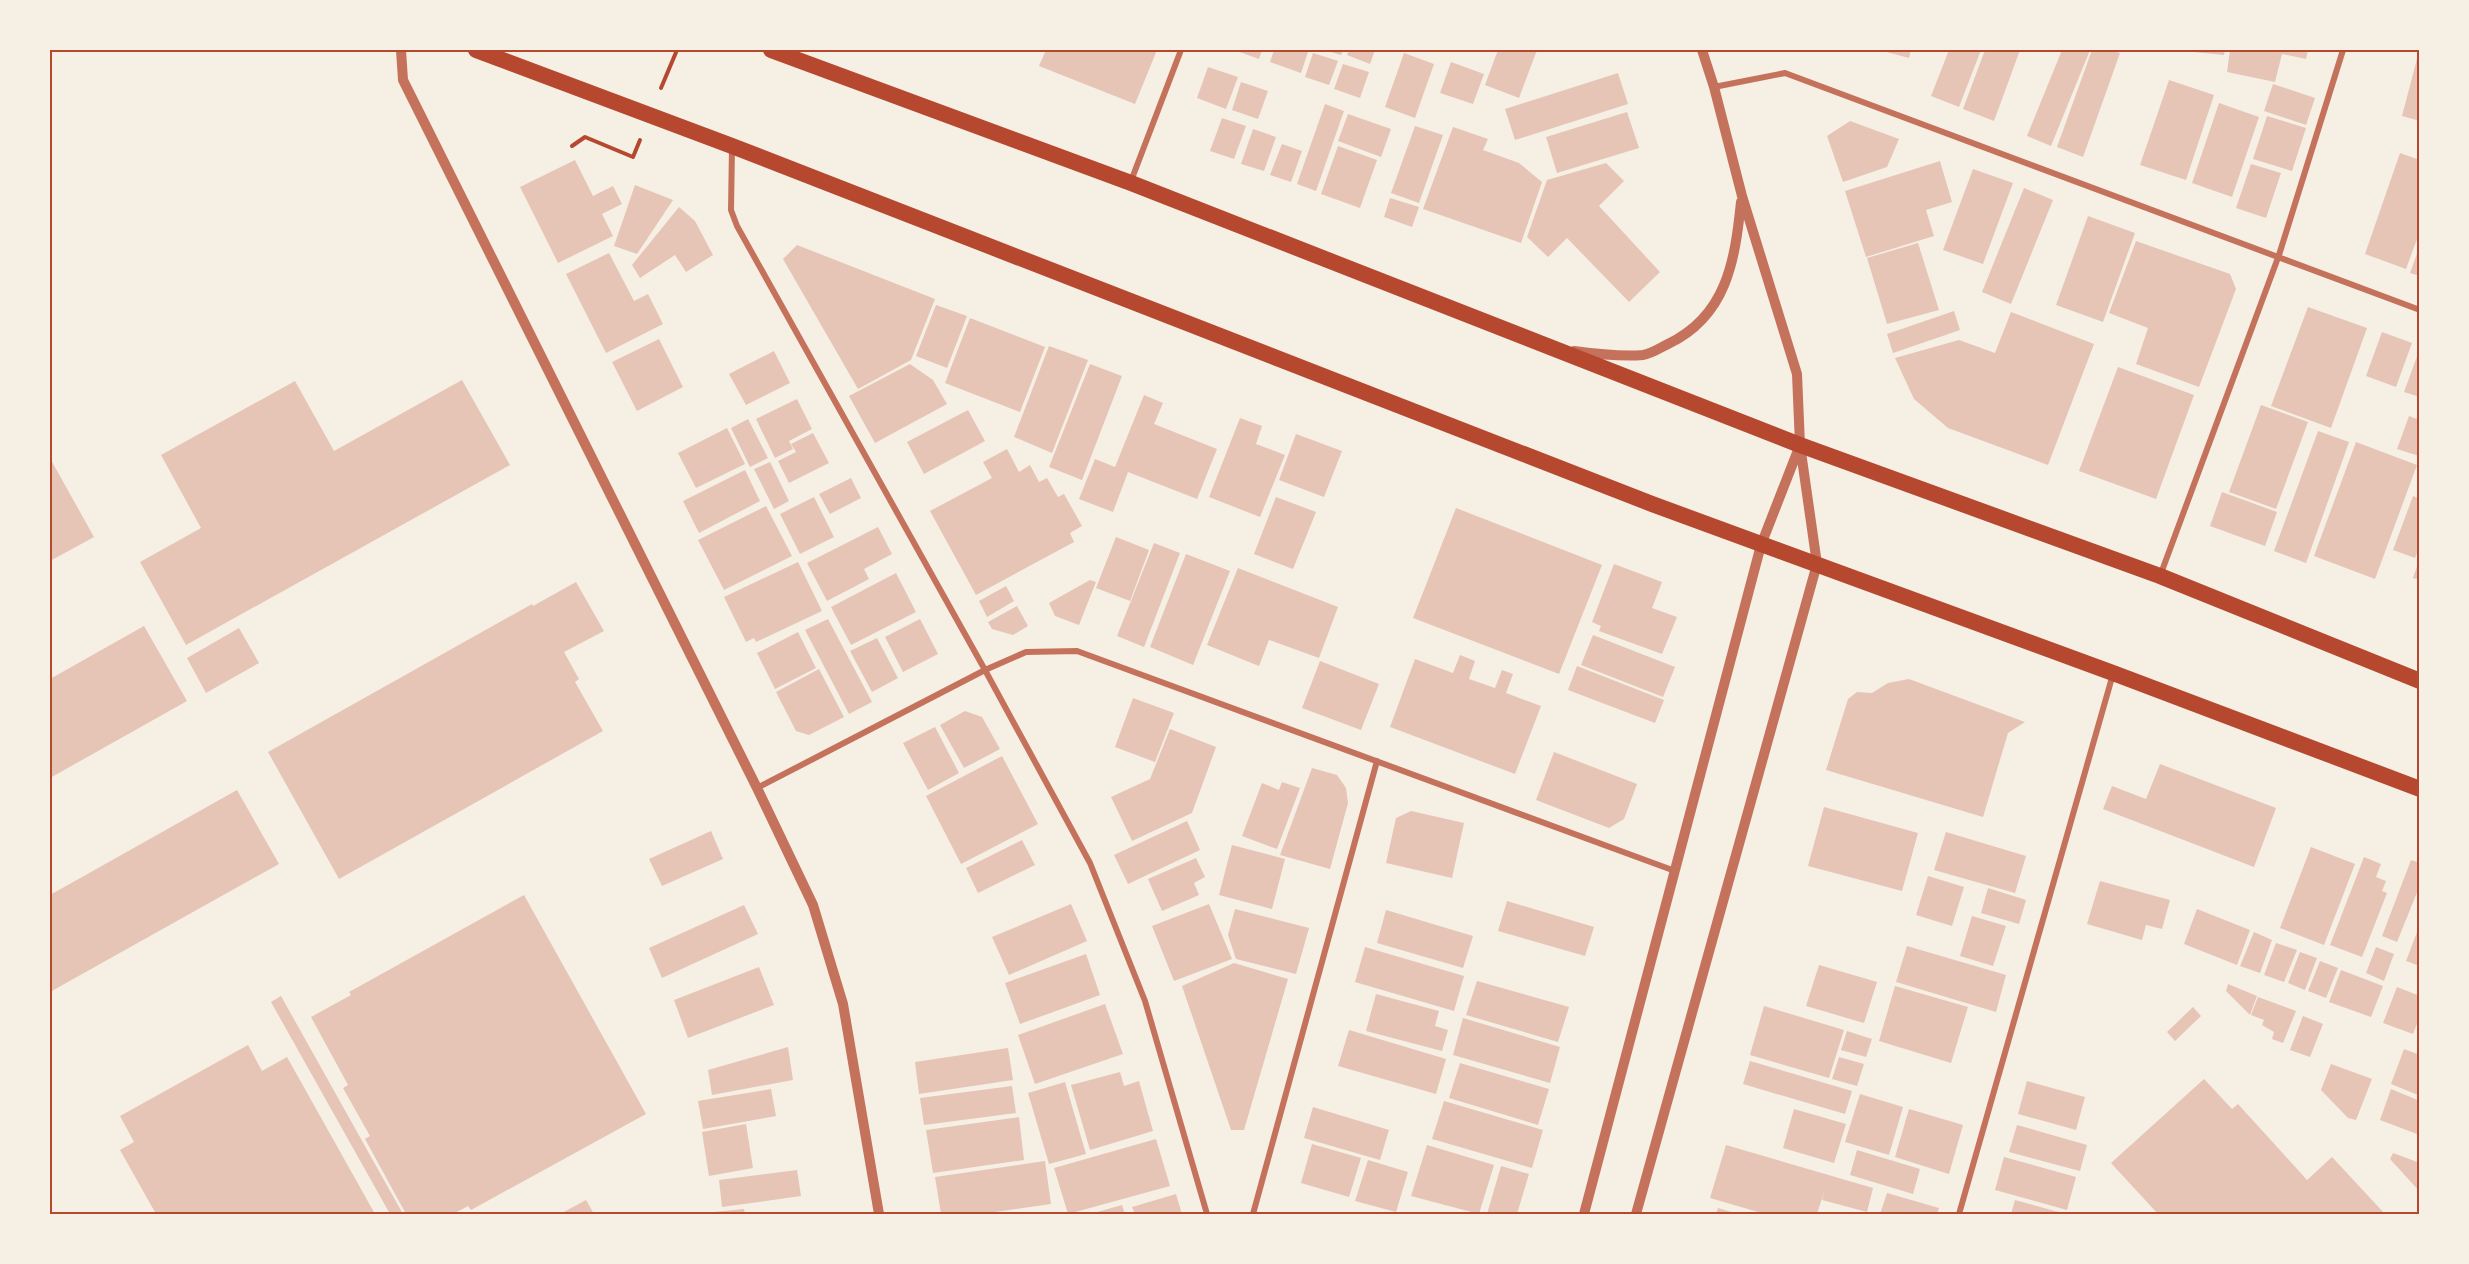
<svg xmlns="http://www.w3.org/2000/svg" width="2469" height="1264" viewBox="0 0 2469 1264" font-family="'Public Sans',sans-serif">
	<style>
		.building { fill: #e6c5b7 }
		.lines { fill: none; stroke-linecap: round; stroke-linejoin: round }
		.path { stroke: #b5482f; stroke-width: 4 }
		.minor { stroke: #c5725c; stroke-width: 6 }
		.tertiary { stroke: #c5725c; stroke-width: 10 }
		.trunk { stroke: #b5482f; stroke-width: 16 }
		.neatline { fill: none; stroke: #b5482f; stroke-width: 2 }
	</style>
	<rect width="100%" height="100%" fill="#f6efe4"/>
	<path class="building" d="M1046,50H1157L1135,104L1039,66Z
		M1234,50H1262L1259,59Z
		M1274,50H1301L1308,52L1301,73L1270,62Z
		M1324,50H1343L1341,55Z
		M1349,50H1375L1370,64L1347,55Z
		M1498,50H1537L1519,98L1485,85Z
		M1879,50H1911L1909,58Z
		M1949,50H1981L1959,107L1931,96Z
		M1985,50H2020L1994,121L1963,109Z
		M2062,50H2090L2051,146L2027,136Z
		M2092,50H2110L2120,53L2083,157L2057,147Z
		M2193,50H2225L2224,55L2193,52Z
		M2230,50H2308L2306,59L2282,54L2275,82L2227,72Z
		M2419,51L2420,52V121L2402,116Z
		M1313,53L1338,61L1329,85L1305,77Z
		M1404,53L1434,64L1415,118L1385,107Z
		M1451,62L1484,74L1473,104L1440,93Z
		M1343,64L1369,72L1360,98L1334,89Z
		M1208,67L1238,77L1226,109L1197,98Z
		M1618,73L1628,104L1515,140L1505,109Z
		M2169,80L2214,95L2186,180L2140,165Z
		M1241,82L1268,91L1258,119L1232,110Z
		M2273,84L2315,98L2306,125L2264,111Z
		M2219,103L2259,117L2232,197L2192,183Z
		M1325,104L1344,111L1316,191L1297,184Z
		M1627,112L1639,148L1557,173L1546,137Z
		M1348,114L1391,129L1381,157L1338,141Z
		M2267,116L2306,128L2292,171L2253,159Z
		M1222,118L1246,126L1234,159L1210,151Z
		M1850,121L1899,139L1887,167L1843,182L1827,136Z
		M1415,126L1443,135L1419,203L1391,193Z
		M1453,127L1488,139L1483,150L1519,163L1542,182L1521,243L1423,209Z
		M1253,129L1276,137L1264,171L1241,164Z
		M1282,144L1302,151L1291,182L1270,175Z
		M1338,146L1377,160L1360,208L1321,194Z
		M2400,153L2420,160V231L2406,269L2365,254Z
		M575,160L593,196L613,186L622,204L602,214L613,236L558,263L520,187Z
		M1940,161L1952,202L1926,210L1934,236L1866,257L1845,191Z
		M1606,163L1624,181L1599,206L1660,272L1629,302L1567,238L1548,257L1527,237L1547,180Z
		M2251,164L2281,173L2266,218L2236,208Z
		M1973,169L2013,183L1983,264L1943,250Z
		M635,185L673,200L637,254L614,246Z
		M2024,188L2053,200L2011,304L1982,292Z
		M1390,198L1419,207L1412,227L1384,217Z
		M679,207L695,221L713,255L686,272L675,255L640,278L632,265Z
		M2088,216L2135,233L2103,322L2056,305Z
		M2136,241L2230,274L2236,289L2199,387L2136,364L2148,328L2109,313Z
		M1918,243L1939,310L1887,324L1867,258Z
		M797,245L935,299L911,360L858,389L783,259Z
		M2419,248H2420V276L2410,273Z
		M609,253L634,301L648,294L663,324L606,353L566,274Z
		M936,305L967,316L947,368L916,356Z
		M2308,307L2367,328L2331,428L2271,406Z
		M1954,311L1960,330L1893,353L1887,334Z
		M2011,312L2094,344L2048,465L1948,428L1914,399L1895,358L1959,340L1995,353Z
		M970,318L1045,347L1020,412L945,383Z
		M2382,332L2412,343L2396,387L2366,376Z
		M659,339L683,387L637,411L612,362Z
		M1049,346L1088,360L1052,453L1014,437Z
		M774,351L790,383L746,405L729,374Z
		M2419,351H2420V397L2404,392Z
		M910,364L933,380L947,404L875,443L849,396Z
		M1090,364L1122,376L1082,480L1049,467Z
		M2118,367L2194,395L2156,499L2079,471Z
		M462,380L510,465L186,645L140,562L201,528L161,455L295,381L334,451Z
		M1144,395L1163,403L1154,424L1217,449L1197,499L1128,472L1113,512L1079,499L1095,459L1115,467Z
		M797,399L812,429L789,441L793,449L775,458L756,419Z
		M2261,405L2308,422L2276,509L2229,492Z
		M968,410L985,441L924,474L907,442Z
		M2409,416L2420,420L2419,456L2397,449Z
		M1240,418L1262,426L1256,444L1285,455L1260,517L1209,497Z
		M748,419L768,458L750,467L731,428Z
		M727,428L745,464L696,488L678,453Z
		M2318,431L2349,442L2306,563L2274,551Z
		M813,433L829,463L789,483L778,461L796,452L791,444Z
		M1296,434L1342,451L1324,497L1279,480Z
		M2356,442L2417,465L2375,579L2314,556Z
		M1007,449L1019,472L1030,465L1039,482L1047,478L1058,497L1064,494L1082,526L1070,533L1074,542L976,595L930,511L992,478L983,462Z
		M51,460L94,537L50,561V461Z
		M770,462L789,501L774,509L754,469Z
		M745,470L760,501L699,533L683,501Z
		M851,478L861,498L830,514L819,494Z
		M2222,492L2277,512L2265,546L2210,526Z
		M2413,496L2420,499V545L2415,558L2393,550Z
		M814,497L834,537L800,554L780,514Z
		M1276,497L1316,512L1293,569L1254,554Z
		M766,506L792,556L724,590L698,540Z
		M1456,508L1602,565L1559,674L1413,618Z
		M878,527L892,554L864,569L869,579L827,601L807,563Z
		M1116,537L1149,550L1130,601L1096,588Z
		M1154,543L1180,553L1144,647L1117,636Z
		M1186,554L1230,571L1193,665L1150,647Z
		M2419,561H2420V580L2413,578Z
		M798,562L822,611L756,642L754,638L746,642L724,597Z
		M1614,564L1662,582L1652,608L1677,617L1662,654L1599,631L1601,626L1592,622Z
		M1238,568L1338,607L1319,658L1269,640L1259,666L1207,645Z
		M896,573L916,612L851,645L831,607Z
		M1090,580L1096,582L1079,625L1055,616L1049,603Z
		M576,582L604,631L564,652L579,679L575,682L603,731L339,879L268,752L532,604L533,606Z
		M1006,586L1014,601L987,617L979,601Z
		M1017,606L1028,626L1013,635L992,629L988,622Z
		M828,619L872,702L849,714L805,630Z
		M920,619L938,654L903,672L885,637Z
		M144,626L187,701L50,778V679Z
		M239,628L259,663L206,693L187,658Z
		M798,632L816,668L775,689L757,653Z
		M1593,635L1675,667L1663,697L1581,665Z
		M877,638L898,678L872,692L850,651Z
		M1460,655L1475,661L1469,679L1495,688L1502,670L1513,674L1506,693L1541,706L1515,774L1390,727L1415,659L1453,673Z
		M1320,661L1379,684L1361,730L1302,708Z
		M1577,666L1664,700L1655,723L1568,690Z
		M819,669L844,717L809,735L796,731L776,692Z
		M1909,679L2025,722L2008,733L1983,817L1826,770L1848,699L1857,692L1872,693L1888,683Z
		M1133,698L1174,713L1155,762L1115,747Z
		M965,711L982,717L1000,749L964,768L940,725Z
		M935,727L959,773L928,790L903,743Z
		M1170,729L1216,747L1192,813L1132,841L1111,797L1150,779Z
		M1554,752L1637,784L1624,819L1609,828L1536,800Z
		M1002,756L1038,824L961,864L926,796Z
		M2160,764L2276,808L2254,867L2103,809L2112,786L2146,799Z
		M1312,768L1337,775L1346,788L1348,803L1330,869L1280,855Z
		M1282,782L1300,788L1277,849L1242,836L1262,783L1279,790Z
		M237,790L279,864L50,992V895Z
		M1824,807L1918,833L1902,891L1808,866Z
		M1411,811L1464,823L1452,878L1386,863L1396,818Z
		M1187,821L1200,850L1128,884L1114,855Z
		M711,831L723,859L662,886L649,859Z
		M1946,832L2026,856L2015,893L1934,870Z
		M1022,840L1035,865L978,893L966,868Z
		M1232,845L1285,859L1272,909L1219,895Z
		M2311,847L2355,864L2324,945L2280,928Z
		M2364,857L2381,864L2376,877L2386,881L2382,891L2387,893L2362,957L2330,945Z
		M1196,858L1205,877L1194,883L1199,895L1162,911L1148,879Z
		M2411,860L2420,863V885L2397,942L2382,936Z
		M1928,876L1964,887L1952,926L1916,915Z
		M2100,881L2170,900L2162,929L2146,925L2142,940L2087,924Z
		M1988,888L2026,900L2019,924L1981,913Z
		M524,895L646,1114L471,1210L468,1206L453,1214H406L365,1139L370,1136L343,1088L348,1085L311,1017L351,995L349,992Z
		M1507,901L1594,927L1585,956L1498,931Z
		M1071,904L1087,941L1009,975L992,937Z
		M1209,904L1232,959L1174,981L1152,926Z
		M744,905L758,934L662,978L649,948Z
		M1235,909L1309,928L1296,974L1236,959L1228,935Z
		M2197,909L2250,930L2237,965L2184,944Z
		M1386,910L1473,936L1463,968L1377,943Z
		M1972,916L2006,926L1993,966L1960,956Z
		M2419,927H2420V966L2406,961Z
		M2254,932L2272,940L2260,973L2240,966Z
		M2276,943L2297,950L2284,982L2264,975Z
		M1907,946L2006,975L1996,1012L1896,982Z
		M1365,947L1464,976L1454,1011L1355,982Z
		M2376,947L2394,954L2384,981L2366,973Z
		M2300,952L2317,958L2305,990L2288,983Z
		M1086,954L1100,995L1020,1024L1005,983Z
		M2320,961L2338,968L2326,998L2308,991Z
		M1234,963L1288,979L1244,1130H1231L1182,986Z
		M1819,965L1877,982L1864,1023L1806,1006Z
		M759,967L774,1005L688,1038L674,1000Z
		M2341,970L2383,986L2371,1017L2329,1002Z
		M1477,981L1569,1007L1558,1042L1466,1015Z
		M2228,984L2257,996L2250,1015L2226,991Z
		M1895,986L1968,1007L1951,1063L1879,1041Z
		M2397,987L2420,996V1016L2413,1034L2383,1023Z
		M1376,994L1439,1011L1435,1026L1448,1030L1442,1051L1366,1031Z
		M281,996L403,1214H390L271,1002Z
		M2258,997L2296,1011L2283,1043L2272,1039L2274,1032L2262,1025L2264,1020L2251,1015Z
		M1105,1004L1123,1054L1035,1084L1018,1035Z
		M1764,1006L1844,1030L1829,1078L1750,1055Z
		M2193,1007L2201,1016L2175,1041L2167,1032Z
		M2303,1016L2323,1024L2310,1057L2290,1050Z
		M1463,1018L1560,1047L1550,1083L1453,1055Z
		M1349,1030L1446,1059L1436,1094L1338,1066Z
		M1847,1031L1872,1039L1866,1057L1841,1050Z
		M248,1045L262,1071L287,1057L375,1214H156L120,1150L134,1142L120,1116Z
		M788,1047L793,1080L712,1095L708,1070Z
		M1008,1048L1013,1080L919,1094L915,1062Z
		M2404,1049L2420,1055L2418,1095L2391,1084Z
		M1839,1057L1864,1064L1857,1086L1832,1079Z
		M1750,1061L1852,1091L1845,1114L1743,1084Z
		M1460,1063L1549,1089L1538,1125L1449,1098Z
		M2331,1064L2372,1079L2356,1120L2348,1118L2321,1090Z
		M1120,1072L1124,1086L1139,1081L1153,1131L1090,1150L1071,1085Z
		M2204,1079L2232,1109L2238,1104L2307,1180L2332,1157L2385,1214H2158L2111,1163Z
		M2027,1081L2085,1097L2076,1130L2018,1114Z
		M1065,1082L1086,1154L1049,1164L1028,1093Z
		M1012,1086L1016,1113L924,1125L920,1098Z
		M771,1089L776,1116L703,1129L698,1101Z
		M2391,1089L2420,1101V1127L2417,1134L2380,1120Z
		M1860,1094L1903,1107L1889,1155L1845,1142Z
		M1444,1101L1543,1130L1532,1168L1432,1139Z
		M1313,1107L1389,1130L1380,1160L1304,1138Z
		M1794,1109L1846,1124L1834,1163L1783,1148Z
		M1909,1109L1963,1125L1949,1174L1895,1157Z
		M1019,1117L1024,1160L933,1173L926,1130Z
		M746,1124L753,1168L709,1176L702,1132Z
		M2017,1125L2087,1145L2080,1171L2009,1152Z
		M1156,1139L1170,1186L1068,1214L1054,1168Z
		M1312,1144L1361,1158L1349,1197L1301,1183Z
		M1427,1145L1494,1165L1479,1214L1411,1196Z
		M1726,1145L1873,1188L1867,1212L1822,1200L1825,1189L1817,1214H1765L1710,1198Z
		M1857,1150L1920,1169L1913,1194L1850,1175Z
		M2393,1153L2420,1163V1192L2390,1159Z
		M2004,1157L2076,1177L2067,1210L1995,1190Z
		M1368,1160L1408,1172L1396,1212L1355,1201Z
		M1045,1161L1051,1204L981,1214H941L935,1177Z
		M1501,1166L1529,1174L1517,1214H1487Z
		M797,1170L801,1196L722,1207L719,1180Z
		M1887,1193L1939,1208L1937,1214H1880Z
		M1176,1194L1182,1214H1135L1132,1207Z
		M586,1200L594,1214H560Z
		M2015,1200L2066,1214H2011Z
		M1122,1205L1125,1214H1090Z
		M1718,1208L1738,1214H1716Z
		M744,1209L745,1214H714L713,1212Z"/>
	<g class="lines">
		<path class="path" d="M661,88L677,50
			M572,146L585,137L633,157L640,140"/>
		<path class="minor" d="M1714,87L1785,73L2420,310
			M732,147L731,210L737,226L985,670L1090,863L1145,1001L1207,1214
			M1131,181L1181,50
			M2160,576L2279,255L2343,50
			M757,788L985,670L1026,652L1077,651L1675,871
			M1253,1214L1377,761
			M1959,1214L2113,674"/>
		<path class="tertiary" d="M401,50L403,80L757,788L813,905L843,1004L879,1214
			M1574,351C1596,354 1620,357 1643,355C1651,354 1660,348 1668,344C1727,316 1735,260 1741,202
			M1584,1214L1761,545L1800,445
			M1636,1214L1817,564L1800,445L1797,374L1742,196L1714,87L1702,50"/>
		<path class="trunk" d="M476,50L732,146L1652,504L2113,673L2420,789
			M771,50L1131,183L1800,445L2160,576L2420,681"/>
	</g>
	<rect width="2469" height="1264" fill="none" stroke="#f6efe4" stroke-width="102"/>
	<rect x="51" y="51" width="2367" height="1162" class="neatline"/>
</svg>
